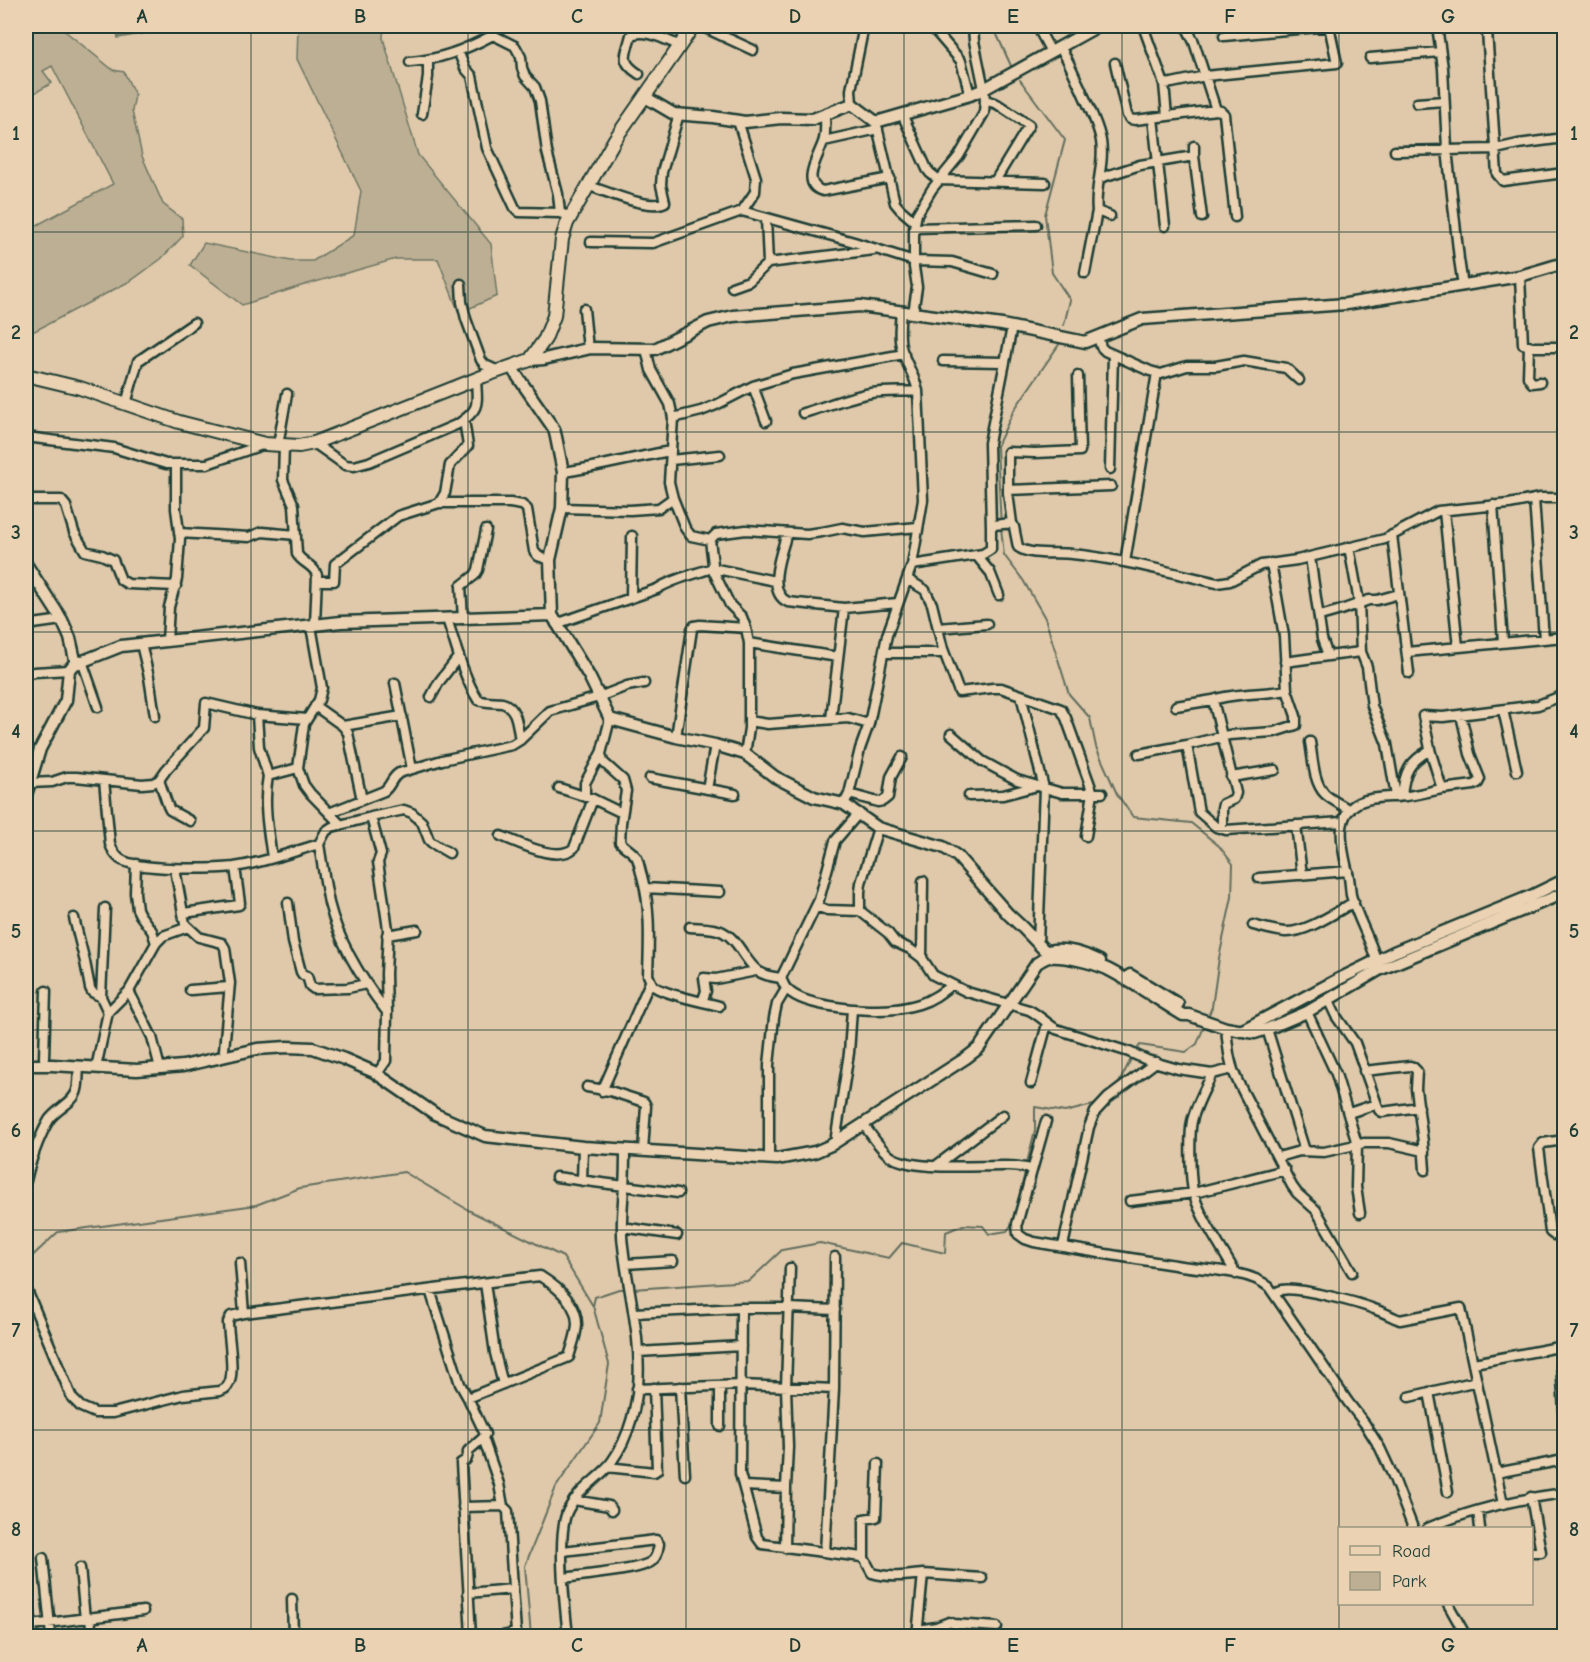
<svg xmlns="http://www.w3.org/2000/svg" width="1590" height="1662" viewBox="0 0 1590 1662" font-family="'Comic Neue',sans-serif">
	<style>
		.green { fill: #bcaf94; stroke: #6e7664; stroke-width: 1.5 }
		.water { fill: #908f7a; stroke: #636e5e; stroke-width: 1.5 }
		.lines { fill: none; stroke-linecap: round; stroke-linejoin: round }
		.stream { stroke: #636e5e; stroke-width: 2 }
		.minor-casing { stroke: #1f3d34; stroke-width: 13 }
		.tertiary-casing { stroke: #1f3d34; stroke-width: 15 }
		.secondary-casing { stroke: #1f3d34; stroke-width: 16 }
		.minor { stroke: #ebd2b2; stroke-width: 8 }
		.tertiary { stroke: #ebd2b2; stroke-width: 10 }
		.secondary { stroke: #ebd2b2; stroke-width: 12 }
		.grid { fill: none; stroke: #1f3d34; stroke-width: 1.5; stroke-opacity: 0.55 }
		.neatline { fill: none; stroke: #1f3d34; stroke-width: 2 }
		.grid-label { font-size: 20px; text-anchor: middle; font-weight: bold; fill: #1f3d34 }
	</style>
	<rect width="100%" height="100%" fill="#dfc9aa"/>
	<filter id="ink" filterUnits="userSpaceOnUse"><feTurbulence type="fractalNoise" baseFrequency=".0167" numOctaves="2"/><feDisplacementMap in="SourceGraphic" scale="12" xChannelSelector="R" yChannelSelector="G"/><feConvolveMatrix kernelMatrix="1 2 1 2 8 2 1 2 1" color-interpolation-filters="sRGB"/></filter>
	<g filter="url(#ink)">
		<path class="green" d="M26,26H65V31L113,70L124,72L135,95L132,111L142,156L163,204L182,219L183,236L161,259L132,280L27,335L26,333V231L113,184L52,66L43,71L52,83L26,98Z
			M298,26H384L383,38L418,155L491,244L497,296L459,313L438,259H396L301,286L242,305L190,265L204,243L291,261H313L354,235L361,191L297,59Z"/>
		<path class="water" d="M116,26H189L118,38Z"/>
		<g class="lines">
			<path class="stream" d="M993,26L1012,68
				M1020,80L1065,140L1045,215L1052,273L1070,300L1064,325
				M1060,343L1014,410L997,446L1001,528L1004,555L1023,580L1045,618L1069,694L1090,718L1096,747L1117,794L1133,817L1191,823L1219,846L1233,864L1232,897L1219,958L1212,1007L1207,1019
				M1135,1052L1140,1045L1186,1052L1197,1044L1205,1024
				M1112,1090L1118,1085L1132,1057
				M1027,1163L1035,1130V1107L1065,1112L1097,1104
				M26,1262L58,1232L256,1205L300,1188L404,1172L470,1211L563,1257L593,1306L609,1364L600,1423L556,1487L525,1566L531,1636
				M633,1289L749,1281L782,1250L820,1243L889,1258L902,1243L945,1253L946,1232L963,1225L983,1226L989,1234L1007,1231L1012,1224L1025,1173
				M593,1306L595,1297L619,1289H627"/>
			<defs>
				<path id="minor" d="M701,26L753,50
					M931,26L961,61L970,95
					M1037,26L1051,52
					M1143,26L1164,84L1172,83L1205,76L1337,63L1329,26L1224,36
					M1186,26L1194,42L1216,110
					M1437,26L1443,68L1447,149L1459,259L1463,286
					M1005,27L1008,26
					M1487,31L1497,174L1503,181L1564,173
					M493,35L515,46L521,57L522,68L525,76L535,87L540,101L547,152L558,194L560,213
					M1060,47C1069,61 1074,75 1081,89C1088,106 1098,123 1101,141C1105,165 1094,188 1097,211L1110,216
					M458,51L465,68L472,76L487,148L515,208L519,212L560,213L570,216
					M1370,58L1440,52
					M410,62C440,60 467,49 493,35L491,26
					M1115,63L1127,115L1130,119L1135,120L1216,110L1221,111L1224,114L1235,217
					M639,74C619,61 626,56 631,35C646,28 666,40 680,46
					M1164,84L1167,116
					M985,100L997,104L1029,125L995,181
					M1417,103L1444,101
					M852,104L851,90L864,26
					M422,114L428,77V60
					M825,114C825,122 826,131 824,139C821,153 798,184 823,191L890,178
					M902,114L927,169L930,173L939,180L1045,183
					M1153,118L1165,226
					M876,122L895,203L900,209L915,222
					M824,141L878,129
					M1395,151L1496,149L1518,144L1564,138
					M1194,156L1202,217
					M1100,178L1140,165L1194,156V146
					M589,186C606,191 649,211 665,202L661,185L662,172L679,114
					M742,211L854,242L914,261L952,262L993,274
					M914,228L1036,225
					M591,242L653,243L742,211L755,192L756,178L738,121
					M768,263L874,250
					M1085,273L1097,211
					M1520,276L1523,344L1532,347H1564
					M461,284L462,302L466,319L481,360L485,365L498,371
					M732,287L749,281L768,263L766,218
					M584,309L588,349
					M913,313L917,287L914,267V228L917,214L932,189L959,156L984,113L985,100L984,89L974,41L973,26
					M1098,337L1101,347L1105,351L1150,371L1161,374L1187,366H1216L1244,361L1286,368L1299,380
					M1529,346L1528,377L1532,383L1540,382
					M646,349L651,370L670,404L673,418L669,482L673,498L685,528L691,536L710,540
					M943,361L1005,362
					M753,386L766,421
					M126,404L138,361L194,323
					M803,413C825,407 847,397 871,393C886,391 902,392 918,391
					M673,418L701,411L716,405L753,386L793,374L904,354
					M1564,421C1562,430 1561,441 1564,449
					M26,437L114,448L166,464H207L265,444
					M314,443L345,465L354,466L369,462L458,424C481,409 477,404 476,379
					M278,445L287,394
					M284,446L283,480L294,505L297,554C302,563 314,565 317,575L315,625
					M671,460L720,455
					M1110,469L1113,355
					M563,472C599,467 635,457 671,451
					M1008,490L1111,486
					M1534,499L1544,639
					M26,500H61L66,506L74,532L85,551L102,555L113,560L121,580L128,584L176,586
					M439,503L445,493L450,465L468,446L464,420
					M1493,505L1503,642
					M562,508L630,510L659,508L673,498
					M1444,511L1458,647
					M1012,523L1008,493V452L1035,453L1080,451L1078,376
					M991,527L989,443L1012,327
					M179,533L249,537L262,532L296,535
					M787,533C782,551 765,592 788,602L844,608L898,603
					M1392,535L1409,673
					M976,555L990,572L999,595
					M1125,562L1157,373
					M1271,563L1284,636L1287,690L1296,716V725L1274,732L1229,735L1187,745L1199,812L1216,827L1226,830L1342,822
					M912,565L983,554L991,549V527L994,525L1012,523L1014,527L1018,547C1030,556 1057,552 1072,554C1121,559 1169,572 1217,583L1230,581L1261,565L1297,560L1385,539L1438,511L1509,504L1540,498H1564
					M712,568L730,605L742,617L746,628L749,643V728L745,754
					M712,568L775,581
					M317,581H334L335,564L398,516L439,503H510L522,505L527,509L534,551L538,556L550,560
					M631,597L632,536
					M1320,616L1341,610L1369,600H1377L1399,594
					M447,619C456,646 463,676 478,700C486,703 494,702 502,703C518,707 517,727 520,740
					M463,619L461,586L475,575L478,570L486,530
					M556,624L657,589C674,578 693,575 712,568L713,564L710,540L716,534L746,530L807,534L822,532L842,528L865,532L918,527
					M26,625L62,620
					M311,626L322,688L319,700L304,724L298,768L304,785L310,793L341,825
					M938,628L987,624
					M167,641L169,607L177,579L180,539L176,509V464
					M749,643L838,657
					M141,644L149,677L155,716
					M943,649L959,692L993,688H1001L1021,695
					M1361,652L1367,667L1372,706L1387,744L1396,796
					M1407,652L1564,637
					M884,653H940L943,649L932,604L925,590L907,579
					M1328,656L1361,652L1359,602L1349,547
					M82,661L98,707
					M1285,662L1328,656L1322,639L1310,557
					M26,674L34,672L69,670
					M395,683L412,769
					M431,697L439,682L459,656
					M315,706L343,726L348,733L362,800
					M1176,706L1213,700
					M1503,710L1517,771
					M610,719L601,754L603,762L623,780L626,791L621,823L620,842C625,848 633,851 637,858C639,863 640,870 642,876C651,909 649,941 648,975C650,979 651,984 655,987C667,995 704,1002 719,1006
					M831,719L844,608
					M749,721L768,724L848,718L869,724
					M343,726L402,716
					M951,734L982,761L1017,780L1062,793H1102
					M676,737L692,629L694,626L700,625L746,628
					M1310,742C1313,758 1313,782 1325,794C1331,800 1342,805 1350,810
					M1139,754L1187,745
					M268,776L259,747L257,715L307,719
					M1231,777L1275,770
					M650,778L735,794
					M104,780L110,844C112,850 115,855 120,859C137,871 213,869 234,867C263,863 292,852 319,844L326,831L332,827L371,817L404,810L412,813L422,822L429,840L432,843L449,853
					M159,780L168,806L170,810L190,821
					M30,783L52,782L67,777H76L142,784L153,783L159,780L166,770L204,728L206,703L257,715
					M559,788L593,799L622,813
					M707,789L715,745
					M1442,789L1474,785L1478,783L1480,779L1470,754L1461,715
					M849,794L878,802L883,801L888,797L891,777L902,757
					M969,796L1003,795L1037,786
					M1402,796C1404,772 1409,762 1430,750
					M585,797V783L601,753
					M844,804L849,794L860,749L869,724L887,635L912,565L923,500L918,391C915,376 906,364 902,350C898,338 900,324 901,311
					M329,813L384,791C392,785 390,779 399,773L442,760L512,745L520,740L550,711L599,697L627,686L644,683
					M371,817L381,854L378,862L388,929L386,974L387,1012L386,1061L377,1074
					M1296,825L1302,875
					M1222,828V808L1223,804L1234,799L1236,793L1213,700C1237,692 1263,695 1287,690
					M501,836C520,843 557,863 574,848L593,799
					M319,844C322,863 325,883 329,903C339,943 362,980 387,1012
					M272,857C268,831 263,802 268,776L298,768
					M136,864L135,893L137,909L140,915L152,931L156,943
					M175,869L185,924L199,937L222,943L225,948L230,983L224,1050
					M1259,878L1348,871
					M645,888L720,892
					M288,903L293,942L301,972L303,975L307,976L310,986L314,989L348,988L366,984
					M816,906L827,910L860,911L888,933L895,942L910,949L922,958L933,975L967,992L1029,1010C1039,1015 1046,1023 1056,1029L1129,1052L1147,1060L1178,1069L1212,1074L1232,1069
					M105,908L101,997L108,1012
					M860,911V892L861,883L878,828
					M184,913L239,905L240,903L235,867
					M74,918L85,962L90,988L92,992L101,997
					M1253,925C1264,928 1275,931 1285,932C1306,933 1336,912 1354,902
					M690,927C700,928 714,927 723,932C739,940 745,962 758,971C764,976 774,977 781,978L819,900L835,841L859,813
					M387,935L417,930
					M1038,944L1044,788L1021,695L1061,709L1066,718L1093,793L1086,836
					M922,958L923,881
					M1376,960C1370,938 1357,918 1351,895C1350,888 1350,880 1348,873C1343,851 1332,814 1360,802C1375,796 1390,798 1406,796C1418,795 1430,791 1442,789L1431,753L1423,716L1443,717L1538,705L1564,695
					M781,978C783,982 784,987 788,990C805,1008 872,1012 896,1009C904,1008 912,1006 919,1004C932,1000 941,993 951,985
					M190,990L229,987
					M129,991L152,1037L160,1068
					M1328,999L1336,1016L1355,1043L1379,1110L1382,1112L1419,1107
					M702,1002L706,991L704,978L716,979L756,971
					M1307,1012L1336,1074L1357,1144L1356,1187L1360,1213
					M1226,1028C1228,1048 1229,1064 1238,1082L1292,1186L1297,1193L1316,1210L1352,1272
					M1267,1029L1305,1151
					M44,1058L46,991
					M96,1068L108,1012L129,991L156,943L163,936L188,927
					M1364,1071L1410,1066L1413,1067L1417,1071L1416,1089L1423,1142L1425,1170
					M1212,1074C1205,1089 1196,1105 1192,1121C1189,1136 1190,1181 1194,1195C1202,1221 1223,1250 1236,1274
					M1031,1083L1047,1024
					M587,1087L610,1091L644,1102L646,1106L643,1151
					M602,1091L650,982
					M1349,1113L1376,1104
					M1046,1121L1017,1224L1018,1234L1025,1239L1034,1242C1081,1250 1128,1258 1175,1265C1202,1270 1248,1269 1269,1287L1348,1402L1365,1424L1380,1448L1393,1476L1413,1528
					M863,1124C871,1134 879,1148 890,1156C913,1172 981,1165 1009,1166C1017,1166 1025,1168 1032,1169
					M836,1136L849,1053L852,1009
					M1564,1140L1543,1143L1539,1148L1550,1232L1554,1235L1564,1228
					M769,1153V1065L774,1018L777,1004L786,989
					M1278,1157L1300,1151L1324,1152L1364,1143H1389L1424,1151
					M937,1165L1003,1115
					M556,1177L678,1193
					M26,1181C30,1162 39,1137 49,1120C56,1109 74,1103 77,1090C79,1083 78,1074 79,1067
					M582,1181L583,1147
					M1130,1201L1194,1193L1285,1170
					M622,1227L677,1235
					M1063,1246L1089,1127L1095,1112L1108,1098L1156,1062
					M240,1263L244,1313
					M626,1264L673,1261
					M485,1283L495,1353L503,1384
					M26,1288L72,1398L81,1407L95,1413H113L183,1395L220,1391C224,1389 226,1389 228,1385C236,1375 228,1336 228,1322L231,1316L244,1313L514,1279L540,1276C556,1286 577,1303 577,1324C577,1334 572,1346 569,1357L468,1398L460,1384L430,1290
					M1274,1294C1276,1293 1280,1290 1282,1290C1296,1286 1359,1303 1374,1309C1384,1312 1391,1317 1400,1320L1461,1308L1503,1504
					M741,1308H789L835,1310
					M634,1313L741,1308L740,1474L757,1537L762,1544L862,1557L865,1560L872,1573C888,1578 906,1576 923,1574L917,1636
					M1560,1347L1564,1412
					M638,1352L741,1346
					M1474,1363L1564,1346
					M720,1386V1426
					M680,1387L685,1475
					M637,1389L741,1385L834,1389
					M1429,1392L1448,1492
					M1409,1397L1477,1381
					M468,1398L485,1434L483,1438L468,1451C468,1458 467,1460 461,1463L471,1636
					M483,1438L499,1484L503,1506
					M607,1467L654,1472L657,1470L654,1388
					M1496,1473L1564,1460V1467
					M744,1486L786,1488L785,1548
					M786,1488L788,1447L786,1387L790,1268
					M1531,1497L1541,1552H1532
					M574,1500L609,1506L612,1510
					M463,1507L503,1506L508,1511L516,1633
					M1478,1511L1480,1528
					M1428,1528C1472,1509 1518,1499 1564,1493
					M563,1551L656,1540L659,1544C658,1550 657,1557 652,1561C641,1571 581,1575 564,1578
					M825,1552L834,1389L835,1257
					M43,1558L51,1636
					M864,1559V1519L876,1517L878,1464
					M80,1568L85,1619
					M923,1574L982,1578
					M26,1578L33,1636
					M468,1593L513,1589
					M292,1599L293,1636
					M1448,1604L1466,1636
					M90,1618L92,1636
					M32,1625L143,1611
					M918,1630L936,1627L949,1622L954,1624L997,1627
					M502,1636L516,1633L517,1636
					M568,1636C565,1608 556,1533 568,1510C577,1492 592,1483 605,1470C625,1448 635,1415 638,1386C642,1338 628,1292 623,1246C620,1226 623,1206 624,1186C625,1174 625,1162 625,1150"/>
				<path id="tertiary" d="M645,97L674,114L713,117L745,122L781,118L813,119L852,104L876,122L970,95L984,89L1098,26
					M530,360L544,359L591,348L655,349L708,322L733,316L860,306L1002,325L1085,342L1142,319L1346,304L1520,276L1564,263
					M511,367L554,429L556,437L563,472L562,508L550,560L552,615
					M26,564L62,620L70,638L76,664
					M26,795L40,749L66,700L69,670L73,665L121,646L341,622L552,615L589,676L610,719L676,737L715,745L745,754L775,777L814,797L844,804L878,828L943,847L957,856L1008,914L1022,927L1050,956
					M1048,951C1066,947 1084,954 1100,961
					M1130,975L1178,1004
					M1241,1031L1339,979L1394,952L1531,896L1564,880
					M26,1065H52L137,1070L183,1066L257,1049L287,1047L313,1048L344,1059L374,1072L435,1114L485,1136L583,1147L777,1159L815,1152L831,1145L966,1058L979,1048L1037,963C1041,961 1044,958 1049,957C1063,955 1094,963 1107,969C1133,982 1158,1000 1183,1015H1189L1226,1028L1255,1033L1267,1029L1307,1012L1379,970L1564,893"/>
				<path id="secondary" d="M26,375L80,388L179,422L265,444L299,446L314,443L484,376L530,360L545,339L554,316L562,239L567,223L615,139L677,50L693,26"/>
			</defs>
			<use href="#minor" class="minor-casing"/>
			<use href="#tertiary" class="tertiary-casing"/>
			<use href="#secondary" class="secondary-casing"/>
			<use href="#minor" class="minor"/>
			<use href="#tertiary" class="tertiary"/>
			<use href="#secondary" class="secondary"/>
		</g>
	</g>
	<path class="grid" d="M251,26V1636M468,26V1636M686,26V1636M904,26V1636M1122,26V1636M1339,26V1636M26,232H1564M26,432H1564M26,632H1564M26,831H1564M26,1030H1564M26,1230H1564M26,1430H1564"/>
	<rect width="1590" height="1662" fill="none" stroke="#ebd2b2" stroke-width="66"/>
	<rect x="1338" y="1527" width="195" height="78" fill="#ebd2b2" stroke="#999680" stroke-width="1.5"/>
	<rect x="1350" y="1546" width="30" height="9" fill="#ebd2b2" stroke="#999680" stroke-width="1.5"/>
	<text x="1392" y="1557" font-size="18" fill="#1f3d34">Road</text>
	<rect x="1350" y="1572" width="30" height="18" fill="#bcaf94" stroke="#999680" stroke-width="1.5"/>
	<text x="1392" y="1587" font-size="18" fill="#1f3d34">Park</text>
	<rect x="33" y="33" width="1524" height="1596" class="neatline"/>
	<g class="grid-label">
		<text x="142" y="23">A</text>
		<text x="360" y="23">B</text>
		<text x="577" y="23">C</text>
		<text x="795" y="23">D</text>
		<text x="1013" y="23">E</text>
		<text x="1230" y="23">F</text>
		<text x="1448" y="23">G</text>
		<text x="16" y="140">1</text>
		<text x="1574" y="140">1</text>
		<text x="16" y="339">2</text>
		<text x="1574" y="339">2</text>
		<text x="16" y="539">3</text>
		<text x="1574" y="539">3</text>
		<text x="16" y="738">4</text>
		<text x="1574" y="738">4</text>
		<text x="16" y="938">5</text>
		<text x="1574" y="938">5</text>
		<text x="16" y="1137">6</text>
		<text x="1574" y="1137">6</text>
		<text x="16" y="1337">7</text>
		<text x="1574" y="1337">7</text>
		<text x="16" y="1536">8</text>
		<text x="1574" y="1536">8</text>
		<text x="142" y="1652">A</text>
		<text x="360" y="1652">B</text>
		<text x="577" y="1652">C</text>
		<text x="795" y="1652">D</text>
		<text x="1013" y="1652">E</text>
		<text x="1230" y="1652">F</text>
		<text x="1448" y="1652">G</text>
	</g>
</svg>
